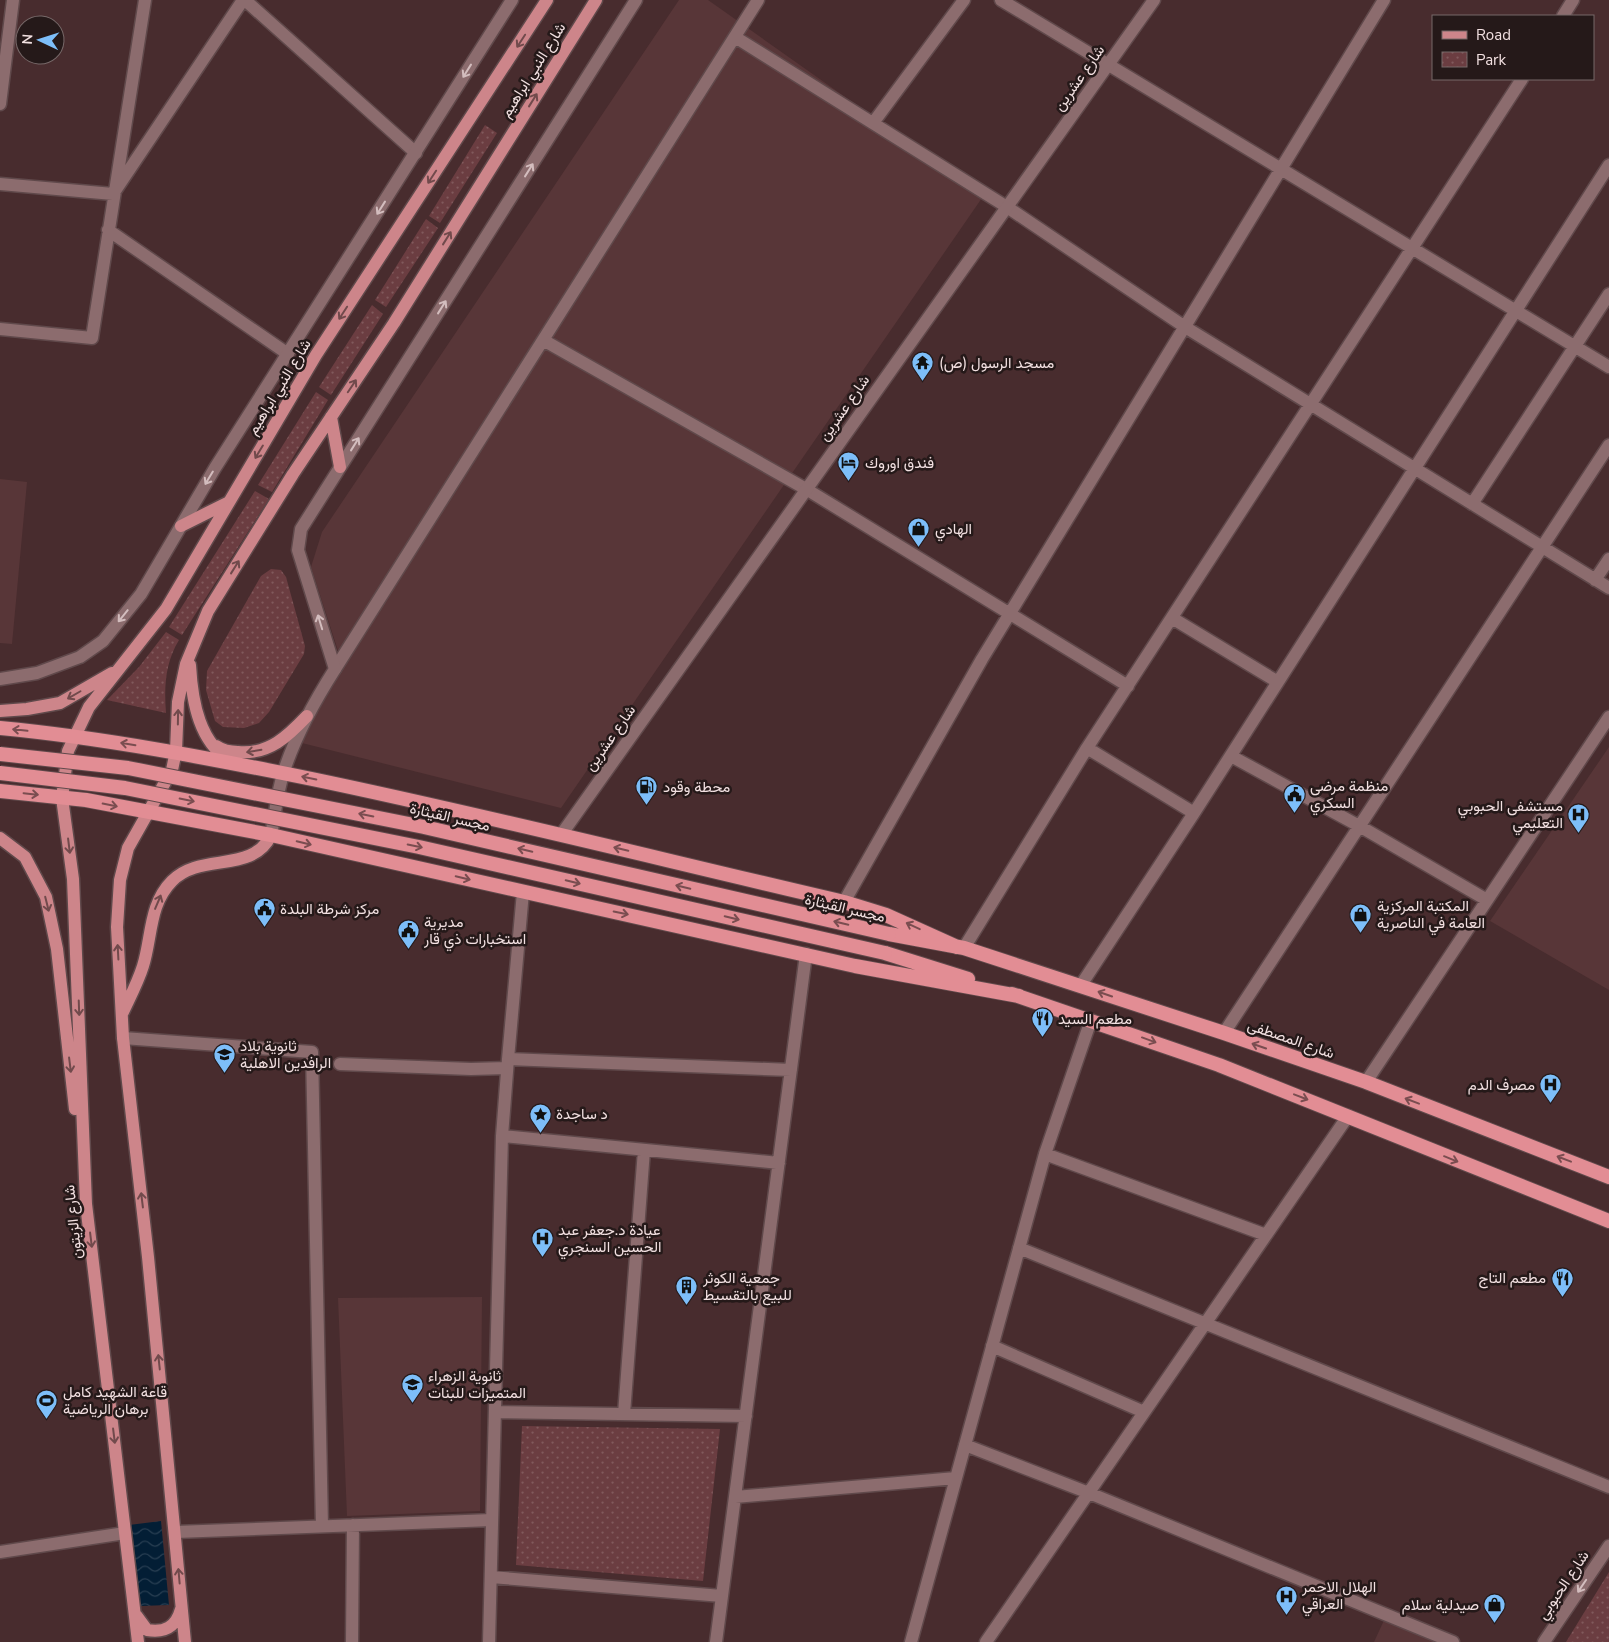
<svg xmlns="http://www.w3.org/2000/svg" width="1609" height="1642" viewBox="0 0 1609 1642" font-family="'Nunito Sans',Vazirmatn,sans-serif">
	<style>
		.built { fill: #583638 }
		.park { fill: url(#park-dots) }
		.water { fill: url(#water-waves) }
		.lines { fill: none; stroke-linecap: round; stroke-linejoin: round }
		.minor-casing { stroke: #60494b; stroke-width: 15 }
		.tertiary-casing { stroke: #60494b; stroke-width: 15 }
		.secondary-casing { stroke: #60494b; stroke-width: 15 }
		.primary-casing { stroke: #60494b; stroke-width: 15 }
		.trunk-casing { stroke: #60494b; stroke-width: 16 }
		.minor { stroke: #8c6c6e; stroke-width: 12 }
		.tertiary { stroke: #8c6c6e; stroke-width: 12 }
		.secondary { stroke: #8c6c6e; stroke-width: 12 }
		.primary { stroke: #cd858a; stroke-width: 12 }
		.trunk { stroke: #e28d94; stroke-width: 14 }
		.trunk-bridge-casing { stroke: #60494b; stroke-width: 16; stroke-linecap: butt }
		.trunk-bridge { stroke: #e28d94; stroke-width: 14 }
		.oneway { stroke: #714a4c }
		.oneway2 { stroke: #d3bdbe }
		.oneway3 { stroke: #7a4d50 }
		.labels { text-anchor: middle; stroke-width: 5; stroke-linejoin: round; paint-order: stroke }
		.street-label { font-size: 15px; fill: #f2e0e1; stroke: #251919 }
		.poi-label { font-size: 15px; fill: #f2e0e1; stroke: #251919; text-anchor: start }
	</style>
	<defs>
		<pattern id="park-dots" width="8" height="8" patternUnits="userSpaceOnUse" patternTransform="scale(1.25)"><rect width="8" height="8" fill="#6b3d41"/><path d="M2 2h.1M6 6h.1" fill="none" stroke="#81595c" stroke-width="1.8" stroke-linecap="round"/></pattern>
		<pattern id="water-waves" width="16" height="10" patternUnits="userSpaceOnUse" patternTransform="scale(1.25)"><rect width="16" height="10" fill="#031e35"/><path d="M0 5q4-4 8 0t8 0" fill="none" stroke="#283e52"/></pattern>
	</defs>
	<rect width="100%" height="100%" fill="#482c2e"/>
	<path class="built" d="M679,0H708L984,195L561,808L302,743L342,663L311,567L322,532Z
		M0,479L27,482L12,644L0,643Z
		M1609,747V990L1490,921Z
		M482,1297L480,1511L347,1516L338,1298Z
		M1386,1616L1445,1642H1374Z"/>
	<path class="park" d="M485,125L497,133L440,223L429,216Z
		M426,219L438,228L386,307L375,300Z
		M372,305L383,314L331,395L319,387Z
		M316,392L328,400L272,492L258,485Z
		M255,491L269,499L182,635L169,627Z
		M271,569L281,570L286,577L305,646L304,654L269,712L259,723L244,728L223,727L215,721L206,690L207,671L261,576Z
		M166,632L179,640C165,663 164,687 166,713L107,700L139,667Z
		M522,1426L720,1429L703,1581L516,1565Z
		M1609,1572V1642H1566Z"/>
	<path class="water" d="M161,1521L169,1605L140,1606L129,1525Z"/>
	<g class="lines">
		<defs>
			<path id="minor" d="M245,0L416,153
				M1001,0L1609,367
				M1563,16L1573,0
				M735,37L1007,207L1185,327L1609,588
				M0,104L13,0
				M873,123L964,0
				M0,184L113,194L243,0
				M108,230L288,354
				M0,329L92,338L145,0
				M543,340L806,489L1128,686
				M1472,504L1609,294
				M1595,580L1609,559
				M1172,618L1278,682
				M335,669L758,0
				M1087,748L1194,813
				M1231,756L1361,827L1487,900
				M844,902L982,659L1384,0
				M964,948L1087,748L1522,79
				M1081,985L1194,813L1609,165
				M1224,1033L1609,445
				M123,1038L312,1052L322,1526
				M508,1059L523,892
				M340,1064L471,1069L507,1068
				M1366,1082L1609,717
				M502,1136L779,1163
				M1045,1154L1266,1235
				M1019,1248L1609,1487
				M992,1346L1144,1412
				M495,1412L746,1416
				M624,1414L644,1150
				M965,1445L1089,1493L1453,1642
				M735,1497L956,1478
				M176,1532L492,1520
				M0,1552L125,1533
				M491,1577L722,1596
				M352,1642L353,1525
				M489,1642L502,1136L508,1059L791,1070
				M716,1642L806,954
				M911,1642L1045,1154L1091,1020
				M986,1642L1348,1116"/>
			<path id="tertiary" d="M0,679L37,673L80,657L103,641L141,594L215,468L512,0
				M271,835C275,815 277,792 284,771C296,734 314,702 335,669L298,550L301,529L636,0
				M561,835L1154,0"/>
			<path id="secondary" d="M1544,1642L1609,1546"/>
			<path id="primary" d="M331,417L340,467
				M181,526L229,502
				M190,665C192,701 199,745 234,763
				M0,711L27,709L60,703L112,673
				M216,746C223,751 230,752 238,752C269,755 288,736 307,716
				M0,838L25,857L46,897L57,949L75,1109
				M123,1012C130,997 138,982 143,966C152,937 149,904 172,881C200,852 253,874 271,835
				M136,1615L147,1630C165,1633 176,1627 181,1609
				M138,1642L86,1204L73,879L62,798L68,751L89,707L166,609L316,355L547,0
				M185,1642L148,1257L123,1038L117,927L120,880L128,848L172,770L176,751L178,702L186,664L208,611L293,474L394,323L596,0"/>
			<path id="trunk" d="M0,728C105,738 208,758 312,779C490,816 667,861 844,902L886,915L957,947
				M0,791L86,800L271,835L855,966L1019,996
				M889,934L964,948L1224,1033L1366,1082L1609,1177
				M885,953L968,979
				M1012,994L1219,1065L1609,1221"/>
		</defs>
		<use href="#minor" class="minor-casing"/>
		<use href="#tertiary" class="tertiary-casing"/>
		<use href="#secondary" class="secondary-casing"/>
		<use href="#primary" class="primary-casing"/>
		<use href="#trunk" class="trunk-casing"/>
		<use href="#minor" class="minor"/>
		<use href="#tertiary" class="tertiary"/>
		<use href="#secondary" class="secondary"/>
		<use href="#primary" class="primary"/>
		<use href="#trunk" class="trunk"/>
		<defs>
			<path id="trunk-bridge" d="M0,754L128,768L424,827L889,934
				M0,773L125,788L419,847L885,953"/>
		</defs>
		<use href="#trunk-bridge" class="trunk-bridge-casing"/>
		<use href="#trunk-bridge" class="trunk-bridge"/>
	</g>
	<defs><path id="oneway-shaft" d="M-6 0H5M1.5-3L5.5 0L1.5 3" fill="none" stroke-width="1.6" stroke-linecap="round" stroke-linejoin="round" transform="scale(1.25)"/></defs>
	<g class="oneway">
		<use href="#oneway-shaft" transform="translate(521 41) rotate(123)"/>
		<use href="#oneway-shaft" transform="translate(533 100) rotate(-58)"/>
		<use href="#oneway-shaft" transform="translate(432 177) rotate(123)"/>
		<use href="#oneway-shaft" transform="translate(447 238) rotate(-58)"/>
		<use href="#oneway-shaft" transform="translate(343 313) rotate(123)"/>
		<use href="#oneway-shaft" transform="translate(352 386) rotate(-56)"/>
		<use href="#oneway-shaft" transform="translate(259 452) rotate(121)"/>
		<use href="#oneway-shaft" transform="translate(235 567) rotate(-58)"/>
		<use href="#oneway-shaft" transform="translate(74 695) rotate(150)"/>
		<use href="#oneway-shaft" transform="translate(178 717) rotate(-89)"/>
		<use href="#oneway-shaft" transform="translate(254 751) rotate(171)"/>
		<use href="#oneway-shaft" transform="translate(69 846) rotate(83)"/>
		<use href="#oneway-shaft" transform="translate(158 902) rotate(-67)"/>
		<use href="#oneway-shaft" transform="translate(47 904) rotate(76)"/>
		<use href="#oneway-shaft" transform="translate(118 952) rotate(-93)"/>
		<use href="#oneway-shaft" transform="translate(79 1008) rotate(88)"/>
		<use href="#oneway-shaft" transform="translate(70 1065) rotate(83)"/>
		<use href="#oneway-shaft" transform="translate(142 1200) rotate(-97)"/>
		<use href="#oneway-shaft" transform="translate(91 1240) rotate(83)"/>
		<use href="#oneway-shaft" transform="translate(159 1362) rotate(-96)"/>
		<use href="#oneway-shaft" transform="translate(114 1436) rotate(83)"/>
		<use href="#oneway-shaft" transform="translate(179 1576) rotate(-95)"/>
	</g>
	<g class="oneway2">
		<use href="#oneway-shaft" transform="translate(467 71) rotate(122)"/>
		<use href="#oneway-shaft" transform="translate(529 170) rotate(-58)"/>
		<use href="#oneway-shaft" transform="translate(381 208) rotate(122)"/>
		<use href="#oneway-shaft" transform="translate(442 307) rotate(-58)"/>
		<use href="#oneway-shaft" transform="translate(355 444) rotate(-58)"/>
		<use href="#oneway-shaft" transform="translate(209 478) rotate(121)"/>
		<use href="#oneway-shaft" transform="translate(123 616) rotate(129)"/>
		<use href="#oneway-shaft" transform="translate(320 622) rotate(-107)"/>
		<use href="#oneway-shaft" transform="translate(1582 1586) rotate(124)"/>
	</g>
	<g class="oneway3">
		<use href="#oneway-shaft" transform="translate(20 730) rotate(-174)"/>
		<use href="#oneway-shaft" transform="translate(128 744) rotate(-171)"/>
		<use href="#oneway-shaft" transform="translate(309 778) rotate(-168)"/>
		<use href="#oneway-shaft" transform="translate(31 794) rotate(6)"/>
		<use href="#oneway-shaft" transform="translate(187 800) rotate(11)"/>
		<use href="#oneway-shaft" transform="translate(110 805) rotate(11)"/>
		<use href="#oneway-shaft" transform="translate(366 815) rotate(-169)"/>
		<use href="#oneway-shaft" transform="translate(304 843) rotate(13)"/>
		<use href="#oneway-shaft" transform="translate(415 846) rotate(12)"/>
		<use href="#oneway-shaft" transform="translate(621 849) rotate(-167)"/>
		<use href="#oneway-shaft" transform="translate(525 850) rotate(-167)"/>
		<use href="#oneway-shaft" transform="translate(463 878) rotate(13)"/>
		<use href="#oneway-shaft" transform="translate(573 882) rotate(13)"/>
		<use href="#oneway-shaft" transform="translate(683 887) rotate(-167)"/>
		<use href="#oneway-shaft" transform="translate(621 913) rotate(12)"/>
		<use href="#oneway-shaft" transform="translate(732 918) rotate(13)"/>
		<use href="#oneway-shaft" transform="translate(841 923) rotate(-167)"/>
		<use href="#oneway-shaft" transform="translate(913 926) rotate(-155)"/>
		<use href="#oneway-shaft" transform="translate(1105 994) rotate(-161)"/>
		<use href="#oneway-shaft" transform="translate(1149 1040) rotate(20)"/>
		<use href="#oneway-shaft" transform="translate(1259 1046) rotate(-161)"/>
		<use href="#oneway-shaft" transform="translate(1301 1097) rotate(21)"/>
		<use href="#oneway-shaft" transform="translate(1412 1101) rotate(-159)"/>
		<use href="#oneway-shaft" transform="translate(1451 1159) rotate(22)"/>
		<use href="#oneway-shaft" transform="translate(1564 1159) rotate(-159)"/>
	</g>
	<defs>
		<symbol id="temple-pin" viewBox="-11 -11 22 30"><path d="M0 17L-7.5 6A9.5 9.5 0 1 1 7.5 6Z" fill="#7dbef9" stroke="#251919"/><path d="M0-6L5-2H3V0L6.5 2.5H4V6H1.5V3h-3V6H-4V2.5H-6.5L-3 0V-2H-5Z" fill="#111"/></symbol>
		<symbol id="hotel-pin" viewBox="-11 -11 22 30"><path d="M0 17L-7.5 6A9.5 9.5 0 1 1 7.5 6Z" fill="#7dbef9" stroke="#251919"/><path d="M-6-4.5h1.5V1H6V5H4.5V3h-9V5H-6ZM-4 0a1.8 1.8 0 1 1 3.6 0ZM.5 0V-2.5h3Q6-2.5 6 0Z" fill="#111"/></symbol>
		<symbol id="shop-pin" viewBox="-11 -11 22 30"><path d="M0 17L-7.5 6A9.5 9.5 0 1 1 7.5 6Z" fill="#7dbef9" stroke="#251919"/><path d="M-5-2.5h2.3a2.7 3.5 0 0 1 5.4 0H5L5.5 6h-11ZM-1.5-2.5h3a1.5 2.3 0 0 0-3 0Z" fill="#111"/></symbol>
		<symbol id="fuel-pin" viewBox="-11 -11 22 30"><path d="M0 17L-7.5 6A9.5 9.5 0 1 1 7.5 6Z" fill="#7dbef9" stroke="#251919"/><path d="M-5.5-6h7V0h2V4h1.3V-2.5L3-4.5l.8-.8L6-3V5H2.5V1h-1V6h-7ZM-4.2-4.7v3.2H.2V-4.7Z" fill="#111"/></symbol>
		<symbol id="civic-pin" viewBox="-11 -11 22 30"><path d="M0 17L-7.5 6A9.5 9.5 0 1 1 7.5 6Z" fill="#7dbef9" stroke="#251919"/><path d="M-.6-6.5H3V-4.5H.6V-3L4-1V1h2V6H-6V1h2V-1L-.6-3ZM-1.2 2.5V6h2.4V2.5Z" fill="#111"/></symbol>
		<symbol id="hospital-pin" viewBox="-11 -11 22 30"><path d="M0 17L-7.5 6A9.5 9.5 0 1 1 7.5 6Z" fill="#7dbef9" stroke="#251919"/><path d="M-5-5h3v3.5h4V-5h3V5h-3V1.5h-4V5h-3Z" fill="#111"/></symbol>
		<symbol id="restaurant-pin" viewBox="-11 -11 22 30"><path d="M0 17L-7.5 6A9.5 9.5 0 1 1 7.5 6Z" fill="#7dbef9" stroke="#251919"/><path d="M-5-6h1v4h1v-4h1v4h1v-4h1v5L-1.5 .5V6h-2V.5L-5-1ZM5-6V6H3V1.5H1.5Q1.5-4 5-6Z" fill="#111"/></symbol>
		<symbol id="school-pin" viewBox="-11 -11 22 30"><path d="M0 17L-7.5 6A9.5 9.5 0 1 1 7.5 6Z" fill="#7dbef9" stroke="#251919"/><path d="M0-5L7-2L0 1L-7-2ZM-4 1L0 2.5L4 1V4Q0 6-4 4Z" fill="#111"/></symbol>
		<symbol id="sight-pin" viewBox="-11 -11 22 30"><path d="M0 17L-7.5 6A9.5 9.5 0 1 1 7.5 6Z" fill="#7dbef9" stroke="#251919"/><path d="M0-6L1.8-2.2L6-1.7L2.9 1.2L3.7 5.4L0 3.3L-3.7 5.4L-2.9 1.2L-6-1.7L-1.8-2.2Z" fill="#111"/></symbol>
		<symbol id="building-pin" viewBox="-11 -11 22 30"><path d="M0 17L-7.5 6A9.5 9.5 0 1 1 7.5 6Z" fill="#7dbef9" stroke="#251919"/><path d="M-4-6H4V6H1V3H-1V6H-4ZM-2.5-4.3h1.7v1.8h-1.7ZM.8-4.3h1.7v1.8H.8ZM-2.5-1h1.7V.8h-1.7ZM.8-1h1.7V.8H.8Z" fill="#111"/></symbol>
		<symbol id="stadium-pin" viewBox="-11 -11 22 30"><path d="M0 17L-7.5 6A9.5 9.5 0 1 1 7.5 6Z" fill="#7dbef9" stroke="#251919"/><path d="M0-5a6.5 5 0 1 0 0 10a6.5 5 0 1 0 0-10ZM-3.5-1.8h7v3.6h-7Z" fill="#111"/></symbol>
	</defs>
	<g fill-rule="evenodd">
		<use href="#temple-pin" x="910" y="350" width="25" height="34"/>
		<use href="#hotel-pin" x="836" y="450" width="25" height="34"/>
		<use href="#shop-pin" x="906" y="516" width="25" height="34"/>
		<use href="#fuel-pin" x="634" y="774" width="25" height="34"/>
		<use href="#civic-pin" x="1282" y="782" width="25" height="34"/>
		<use href="#hospital-pin" x="1566" y="802" width="25" height="34"/>
		<use href="#civic-pin" x="252" y="896" width="25" height="34"/>
		<use href="#shop-pin" x="1348" y="902" width="25" height="34"/>
		<use href="#civic-pin" x="396" y="918" width="25" height="34"/>
		<use href="#restaurant-pin" x="1030" y="1006" width="25" height="34"/>
		<use href="#school-pin" x="212" y="1042" width="25" height="34"/>
		<use href="#hospital-pin" x="1538" y="1072" width="25" height="34"/>
		<use href="#sight-pin" x="528" y="1102" width="25" height="34"/>
		<use href="#hospital-pin" x="530" y="1226" width="25" height="34"/>
		<use href="#restaurant-pin" x="1550" y="1266" width="25" height="34"/>
		<use href="#building-pin" x="674" y="1274" width="25" height="34"/>
		<use href="#school-pin" x="400" y="1372" width="25" height="34"/>
		<use href="#stadium-pin" x="34" y="1388" width="25" height="34"/>
		<use href="#hospital-pin" x="1274" y="1584" width="25" height="34"/>
		<use href="#shop-pin" x="1482" y="1592" width="25" height="34"/>
	</g>
	<g class="labels">
		<g class="street-label">
			<text transform="translate(533 70) rotate(-58)" y="5">شارع النبي ابراهيم</text>
			<text transform="translate(1079 78) rotate(-55)" y="5">شارع عشرين</text>
			<text transform="translate(279 387) rotate(-59)" y="5">شارع النبي ابراهيم</text>
			<text transform="translate(844 408) rotate(-55)" y="5">شارع عشرين</text>
			<text transform="translate(610 738) rotate(-55)" y="5">شارع عشرين</text>
			<text transform="translate(450 817) rotate(13)" y="5">مجسر القيثارة</text>
			<text transform="translate(845 908) rotate(13)" y="5">مجسر القيثارة</text>
			<text transform="translate(1291 1039) rotate(19)" y="5">شارع المصطفى</text>
			<text transform="translate(73 1222) rotate(-96)" y="5">شارع الزيتون</text>
			<text transform="translate(1563 1585) rotate(-56)" y="5">شارع الحبوبي</text>
		</g>
		<g class="poi-label">
			<text x="939" y="368">مسجد الرسول (ص)</text>
			<text x="865" y="468">فندق اوروك</text>
			<text x="935" y="534">الهادي</text>
			<text x="1310" y="791">منظمة مرضى<tspan x="1310" dy="17">السكري</tspan></text>
			<text x="663" y="792">محطة وقود</text>
			<text x="1563" y="811" text-anchor="end">مستشفى الحبوبي<tspan x="1563" dy="17">التعليمي</tspan></text>
			<text x="1377" y="911">المكتبة المركزية<tspan x="1377" dy="17">العامة في الناصرية</tspan></text>
			<text x="280" y="914">مركز شرطة البلدة</text>
			<text x="424" y="927">مديرية<tspan x="424" dy="17">استخبارات ذي قار</tspan></text>
			<text x="1058" y="1024">مطعم السيد</text>
			<text x="240" y="1051">ثانوية بلاد<tspan x="240" dy="17">الرافدين الاهلية</tspan></text>
			<text x="1535" y="1090" text-anchor="end">مصرف الدم</text>
			<text x="556" y="1119">د ساجدة</text>
			<text x="558" y="1235">عيادة د.جعفر عبد<tspan x="558" dy="17">الحسين السنجري</tspan></text>
			<text x="703" y="1283">جمعية الكوثر<tspan x="703" dy="17">للبيع بالتقسيط</tspan></text>
			<text x="1546" y="1283" text-anchor="end">مطعم التاج</text>
			<text x="428" y="1381">ثانوية الزهراء<tspan x="428" dy="17">المتميزات للبنات</tspan></text>
			<text x="63" y="1397">قاعة الشهيد كامل<tspan x="63" dy="17">برهان الرياضية</tspan></text>
			<text x="1302" y="1592">الهلال الاحمر<tspan x="1302" dy="17">العراقي</tspan></text>
			<text x="1479" y="1610" text-anchor="end">صيدلية سلام</text>
		</g>
	</g>
	<rect x="1432" y="15" width="162" height="65" fill="#251919" stroke="#776969"/>
	<rect x="1442" y="31" width="25" height="8" fill="#cd858a" stroke="#776969"/>
	<text x="1476" y="40" font-size="15" fill="#f2e0e1">Road</text>
	<rect x="1442" y="52" width="25" height="15" fill="url(#park-dots)" stroke="#776969"/>
	<text x="1476" y="65" font-size="15" fill="#f2e0e1">Park</text>
	<g transform="translate(40 40) rotate(274)"><circle r="24" fill="#251919" stroke="#776969"/>
	<path d="M0-4L9 19L0 12L-9 19Z" fill="#7dbef9"/>
	<text y="-8" font-size="14" font-weight="bold" text-anchor="middle" fill="#f2e0e1">N</text>
	</g>
</svg>
